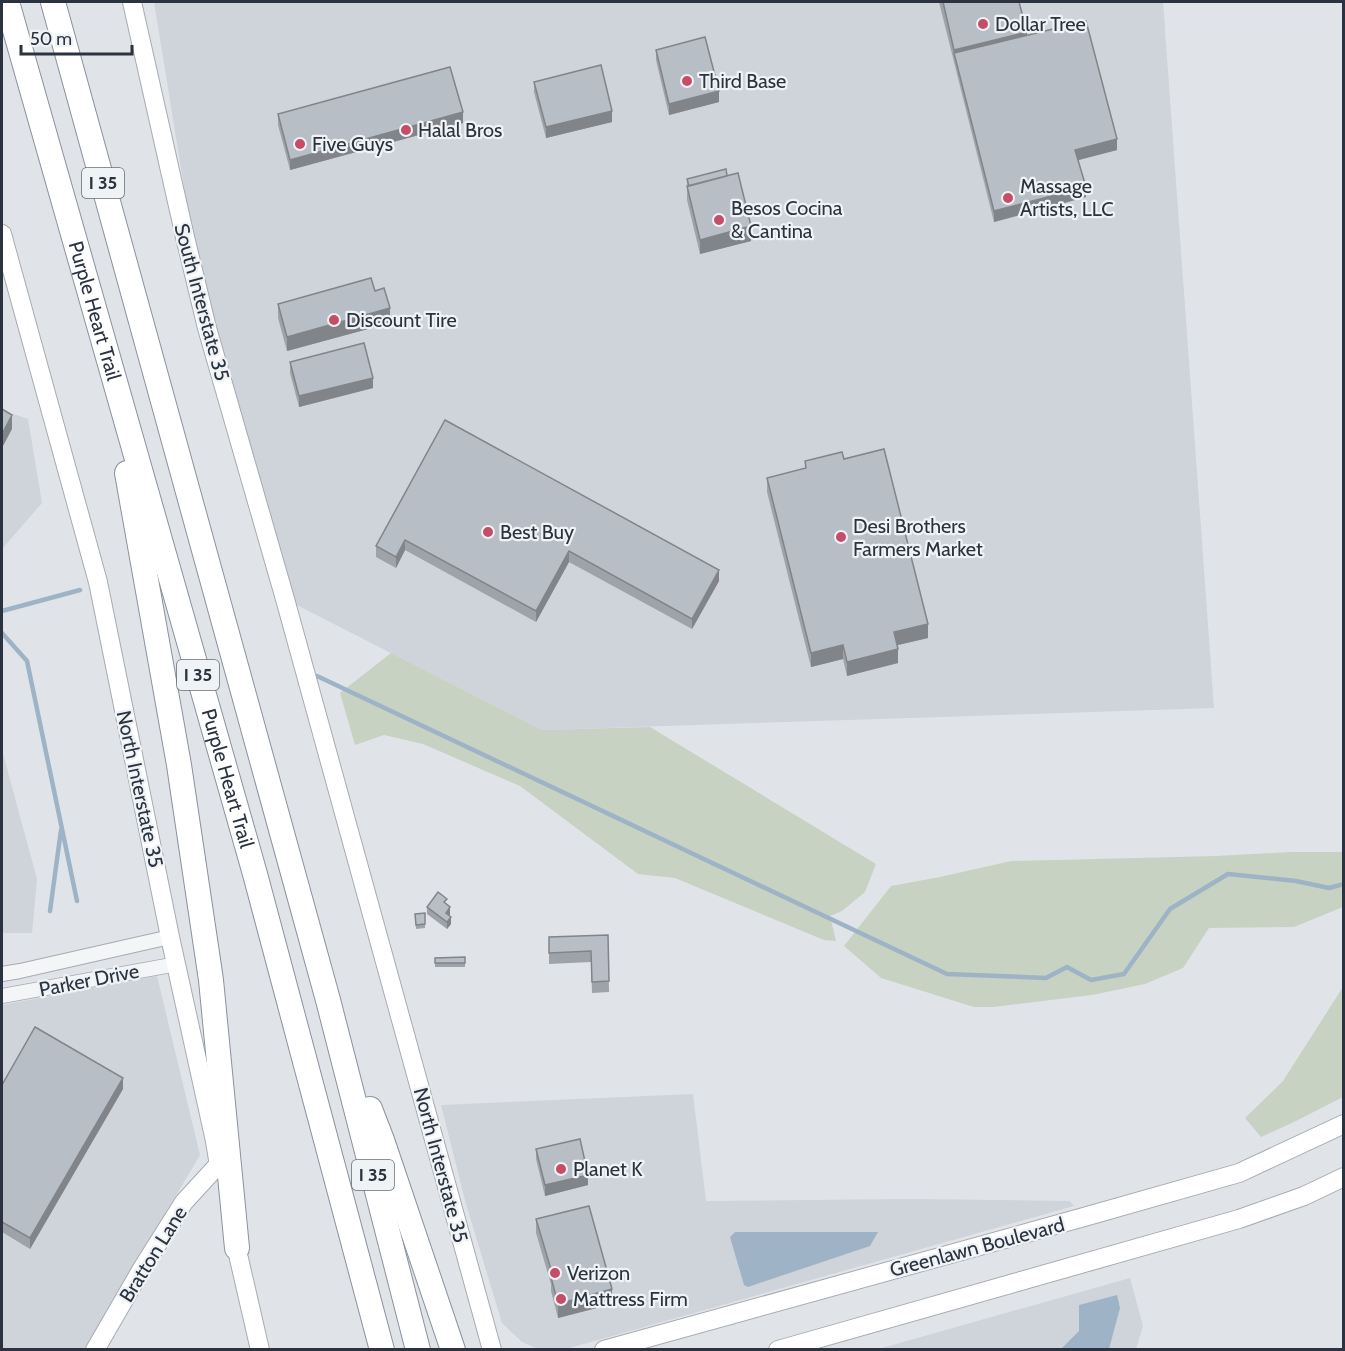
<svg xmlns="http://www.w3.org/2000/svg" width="1345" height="1351" viewBox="0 0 1345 1351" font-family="Cabin,sans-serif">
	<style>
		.built { fill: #cfd3da }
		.green { fill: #c7d2c2 }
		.water { fill: #9eb4c6 }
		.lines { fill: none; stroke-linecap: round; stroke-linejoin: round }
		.stream { stroke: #9eb4c6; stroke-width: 4.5 }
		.street-casing { stroke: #a6abb2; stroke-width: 16 }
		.secondary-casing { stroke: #a6abb2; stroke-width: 20 }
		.highway-casing { stroke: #89929e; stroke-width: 26 }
		.street { stroke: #f3f5f7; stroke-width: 14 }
		.secondary { stroke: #fff; stroke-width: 18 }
		.highway { stroke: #fff; stroke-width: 24 }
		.wall { fill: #9ea3a9 }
		.shaded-wall { fill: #81858a }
		.building { fill: #b8bec5; stroke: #81858a; stroke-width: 1.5 }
		.poi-dot { fill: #c54d67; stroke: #f0f3f6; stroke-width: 2 }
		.labels { text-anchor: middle; stroke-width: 4.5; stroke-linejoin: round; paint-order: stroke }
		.shield { fill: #f0f3f6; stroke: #656d76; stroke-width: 1.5 }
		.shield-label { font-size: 18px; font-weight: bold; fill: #2a333f }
		.poi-label { font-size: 20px; fill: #2a333f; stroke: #f0f3f6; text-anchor: start }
		.street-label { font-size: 20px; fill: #2a333f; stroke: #f0f3f6 }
	</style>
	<rect width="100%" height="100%" fill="#e0e4e8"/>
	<path class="built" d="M154,2H1163L1214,708L542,730L285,599L207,328Z
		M2,410L28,419L42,503L2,549Z
		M2,750L37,879L32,933H2Z
		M157,976L200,1155L85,1349L2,1350V1005Z
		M693,1094L706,1201L910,1199L1070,1201L1074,1206L566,1349H538L522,1342L502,1323L466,1204L441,1105Z
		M1130,1278L1143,1326L1136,1349L875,1350Z"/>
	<path class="green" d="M391,653L542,730L650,727L876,864L865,892L842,911L830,916L836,941L824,940L675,878L638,874L520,786L423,744L384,735L355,745L340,693Z
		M1292,852H1343V907L1294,927L1209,928L1183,968L1145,984L1092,995L993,1007H974L881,978L844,946L891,886L940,877L1011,861L1216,856Z
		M1343,987V1097L1294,1122L1261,1137L1245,1118L1283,1081Z"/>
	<path class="water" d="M735,1232H878L870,1246L748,1287L744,1285L730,1237Z
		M1117,1295L1120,1308L1109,1349H1057L1062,1348L1079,1331V1305Z"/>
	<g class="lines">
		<path class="stream" d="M2,611L80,590
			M2,633L27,661L77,901
			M317,676L947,974L1046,978L1067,967L1091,980L1124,974L1170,909L1228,874L1296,881L1329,888L1344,884
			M50,911L61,830"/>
		<defs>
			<path id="street" d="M2,974L20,971L170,937
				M2,996L177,964"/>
			<path id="secondary" d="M132,2L185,237L207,328L285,599L492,1350
				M2,234L98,582L170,937L215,1141L219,1166
				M234,1237L260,1350
				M95,1350L143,1267L184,1202L218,1165
				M604,1350L1084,1217L1239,1173L1344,1124
				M778,1350L1239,1219L1304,1196L1344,1177"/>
			<g id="highway">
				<path id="s1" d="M7,2L255,874L382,1350"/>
				<path d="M53,2L328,1000L418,1350"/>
				<path d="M127,473L179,765L211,980L237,1248"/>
				<path d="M370,1109L382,1140L453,1350"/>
			</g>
		</defs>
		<use href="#street" class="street-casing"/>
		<use href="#secondary" class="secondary-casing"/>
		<use href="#highway" class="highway-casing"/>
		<use href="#street" class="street"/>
		<use href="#secondary" class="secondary"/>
		<use href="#highway" class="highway"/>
	</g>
	<path class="wall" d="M939,2H1019L1027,36L1117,150L1078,160L1086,197L994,222Z
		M656,50L719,102L669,115L656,60Z
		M534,82L612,122L546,138L534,92Z
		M278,114L463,123L290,170L278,125Z
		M727,176L751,241L700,254L687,200V179Z
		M375,291L390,323L287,351L278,318V304Z
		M290,362L373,388L299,407L290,373Z
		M445,420L719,581L692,629L569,562L536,622L405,550L396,568L376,557V546Z
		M844,459L928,638L897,645L898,663L847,676L843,659L811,667L767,492V478L805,469V461Z
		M447,905L450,914L449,916L451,924L447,929L427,914V907Z
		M425,913V928L416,929L415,914Z
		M608,935L609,992L592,993L591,962L549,964V937Z
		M465,957V967H435V958Z
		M2,1085L123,1089L30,1249L2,1232Z
		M536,1149L588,1185L545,1196L536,1159Z
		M536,1219L612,1304L558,1318L551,1291V1284L536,1233Z"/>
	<path class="shaded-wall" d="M1027,32V47L954,53V50Z
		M719,91V102L669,115V104Z
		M612,111V122L546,138V127Z
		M463,112V123L290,170V160Z
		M1117,139V150L1075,161V150Z
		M1086,187V197L994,222V211Z
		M751,226V241L700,254V240Z
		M390,308V323L287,351V337Z
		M373,378V388L299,407V396Z
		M12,415V429L2,448V434Z
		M405,540V550L396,568V557Z
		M569,551V562L536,622V611Z
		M719,570V581L692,629V619Z
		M928,624V638L894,646V632Z
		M843,645V659L811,667V653Z
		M898,649V663L847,676V662Z
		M450,907V914L446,920V913Z
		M451,917V924L447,929V922Z
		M123,1078V1089L30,1249V1238Z
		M588,1175V1185L545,1196V1185Z
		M612,1289V1304L558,1318V1304Z"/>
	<path class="building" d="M943,2H1019L1027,32L954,50Z
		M1086,21L1117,139L1075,150L1086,187L994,211L954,53Z
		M705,37L719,91L669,104L656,50Z
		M601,65L612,111L546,127L534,82Z
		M450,67L463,112L290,160L278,114Z
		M726,169L727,176L689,186L687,179Z
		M738,173L751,226L700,240L687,186Z
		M371,278L375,291L384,288L390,308L287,337L278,304Z
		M364,343L373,378L299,396L290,362Z
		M2,409L12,415L2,434Z
		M445,420L719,570L692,619L569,551L536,611L405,540L396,557L376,546Z
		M884,449L928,624L894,632L898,649L847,662L843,645L811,653L767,478L806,468L805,461L842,452L844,459Z
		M438,892L447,899L444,902L450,907L446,913L451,917L447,922L427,907Z
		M425,913V924L416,925L415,914Z
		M608,935L609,981L592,982L591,951L549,953V937Z
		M465,957V963H435V958Z
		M35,1027L123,1078L30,1238L2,1222V1085Z
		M580,1139L588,1175L545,1185L536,1149Z
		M589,1206L612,1289L558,1304L551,1277L553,1276L536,1219Z"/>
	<g class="poi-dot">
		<circle cx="983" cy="24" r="6"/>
		<circle cx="687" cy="81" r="6"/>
		<circle cx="406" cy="130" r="6"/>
		<circle cx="300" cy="144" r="6"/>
		<circle cx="1008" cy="198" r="6"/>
		<circle cx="719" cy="220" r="6"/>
		<circle cx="334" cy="320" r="6"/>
		<circle cx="488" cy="532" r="6"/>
		<circle cx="841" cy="537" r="6"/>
		<circle cx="561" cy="1169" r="6"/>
		<circle cx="555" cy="1273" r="6"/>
		<circle cx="561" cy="1299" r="6"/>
	</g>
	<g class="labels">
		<g class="shield">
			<rect x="82" y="168" width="42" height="30" rx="4.5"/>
			<rect x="177" y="660" width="42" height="30" rx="4.5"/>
			<rect x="352" y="1160" width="42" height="30" rx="4.5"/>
		</g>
		<g class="shield-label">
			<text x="103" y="189">I 35</text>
			<text x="198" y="681">I 35</text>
			<text x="373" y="1181">I 35</text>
		</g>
		<g class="poi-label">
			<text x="995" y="31">Dollar Tree</text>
			<text x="699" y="88">Third Base</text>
			<text x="418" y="137">Halal Bros</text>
			<text x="312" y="151">Five Guys</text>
			<text x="1020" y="193">Massage<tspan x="1020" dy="23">Artists, LLC</tspan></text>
			<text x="731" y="215">Besos Cocina<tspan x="731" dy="23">&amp; Cantina</tspan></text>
			<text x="346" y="327">Discount Tire</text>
			<text x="853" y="533">Desi Brothers<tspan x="853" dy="23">Farmers Market</tspan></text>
			<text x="500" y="539">Best Buy</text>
			<text x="573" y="1176">Planet K</text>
			<text x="567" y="1280">Verizon</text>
			<text x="573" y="1306">Mattress Firm</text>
		</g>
		<g class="street-label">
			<text transform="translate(202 302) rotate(75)" y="7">South Interstate 35</text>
			<text dy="7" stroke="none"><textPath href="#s1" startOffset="321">Purple Heart Trail</textPath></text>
			<text dy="7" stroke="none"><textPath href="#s1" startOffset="807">Purple Heart Trail</textPath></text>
			<text transform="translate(140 789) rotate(78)" y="7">North Interstate 35</text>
			<text transform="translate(89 980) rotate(-11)" y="7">Parker Drive</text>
			<text transform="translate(441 1165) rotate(75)" y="7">North Interstate 35</text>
			<text transform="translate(977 1247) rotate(-15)" y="7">Greenlawn Boulevard</text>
			<text transform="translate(153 1254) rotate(-58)" y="7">Bratton Lane</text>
		</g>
	</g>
	<rect width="1345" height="1351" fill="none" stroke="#2a333f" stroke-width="6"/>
	<path d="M21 45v9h111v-9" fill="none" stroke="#2a333f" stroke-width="3"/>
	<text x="30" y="45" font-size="18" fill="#2a333f" stroke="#f0f3f6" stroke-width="4.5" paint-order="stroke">50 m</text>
</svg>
